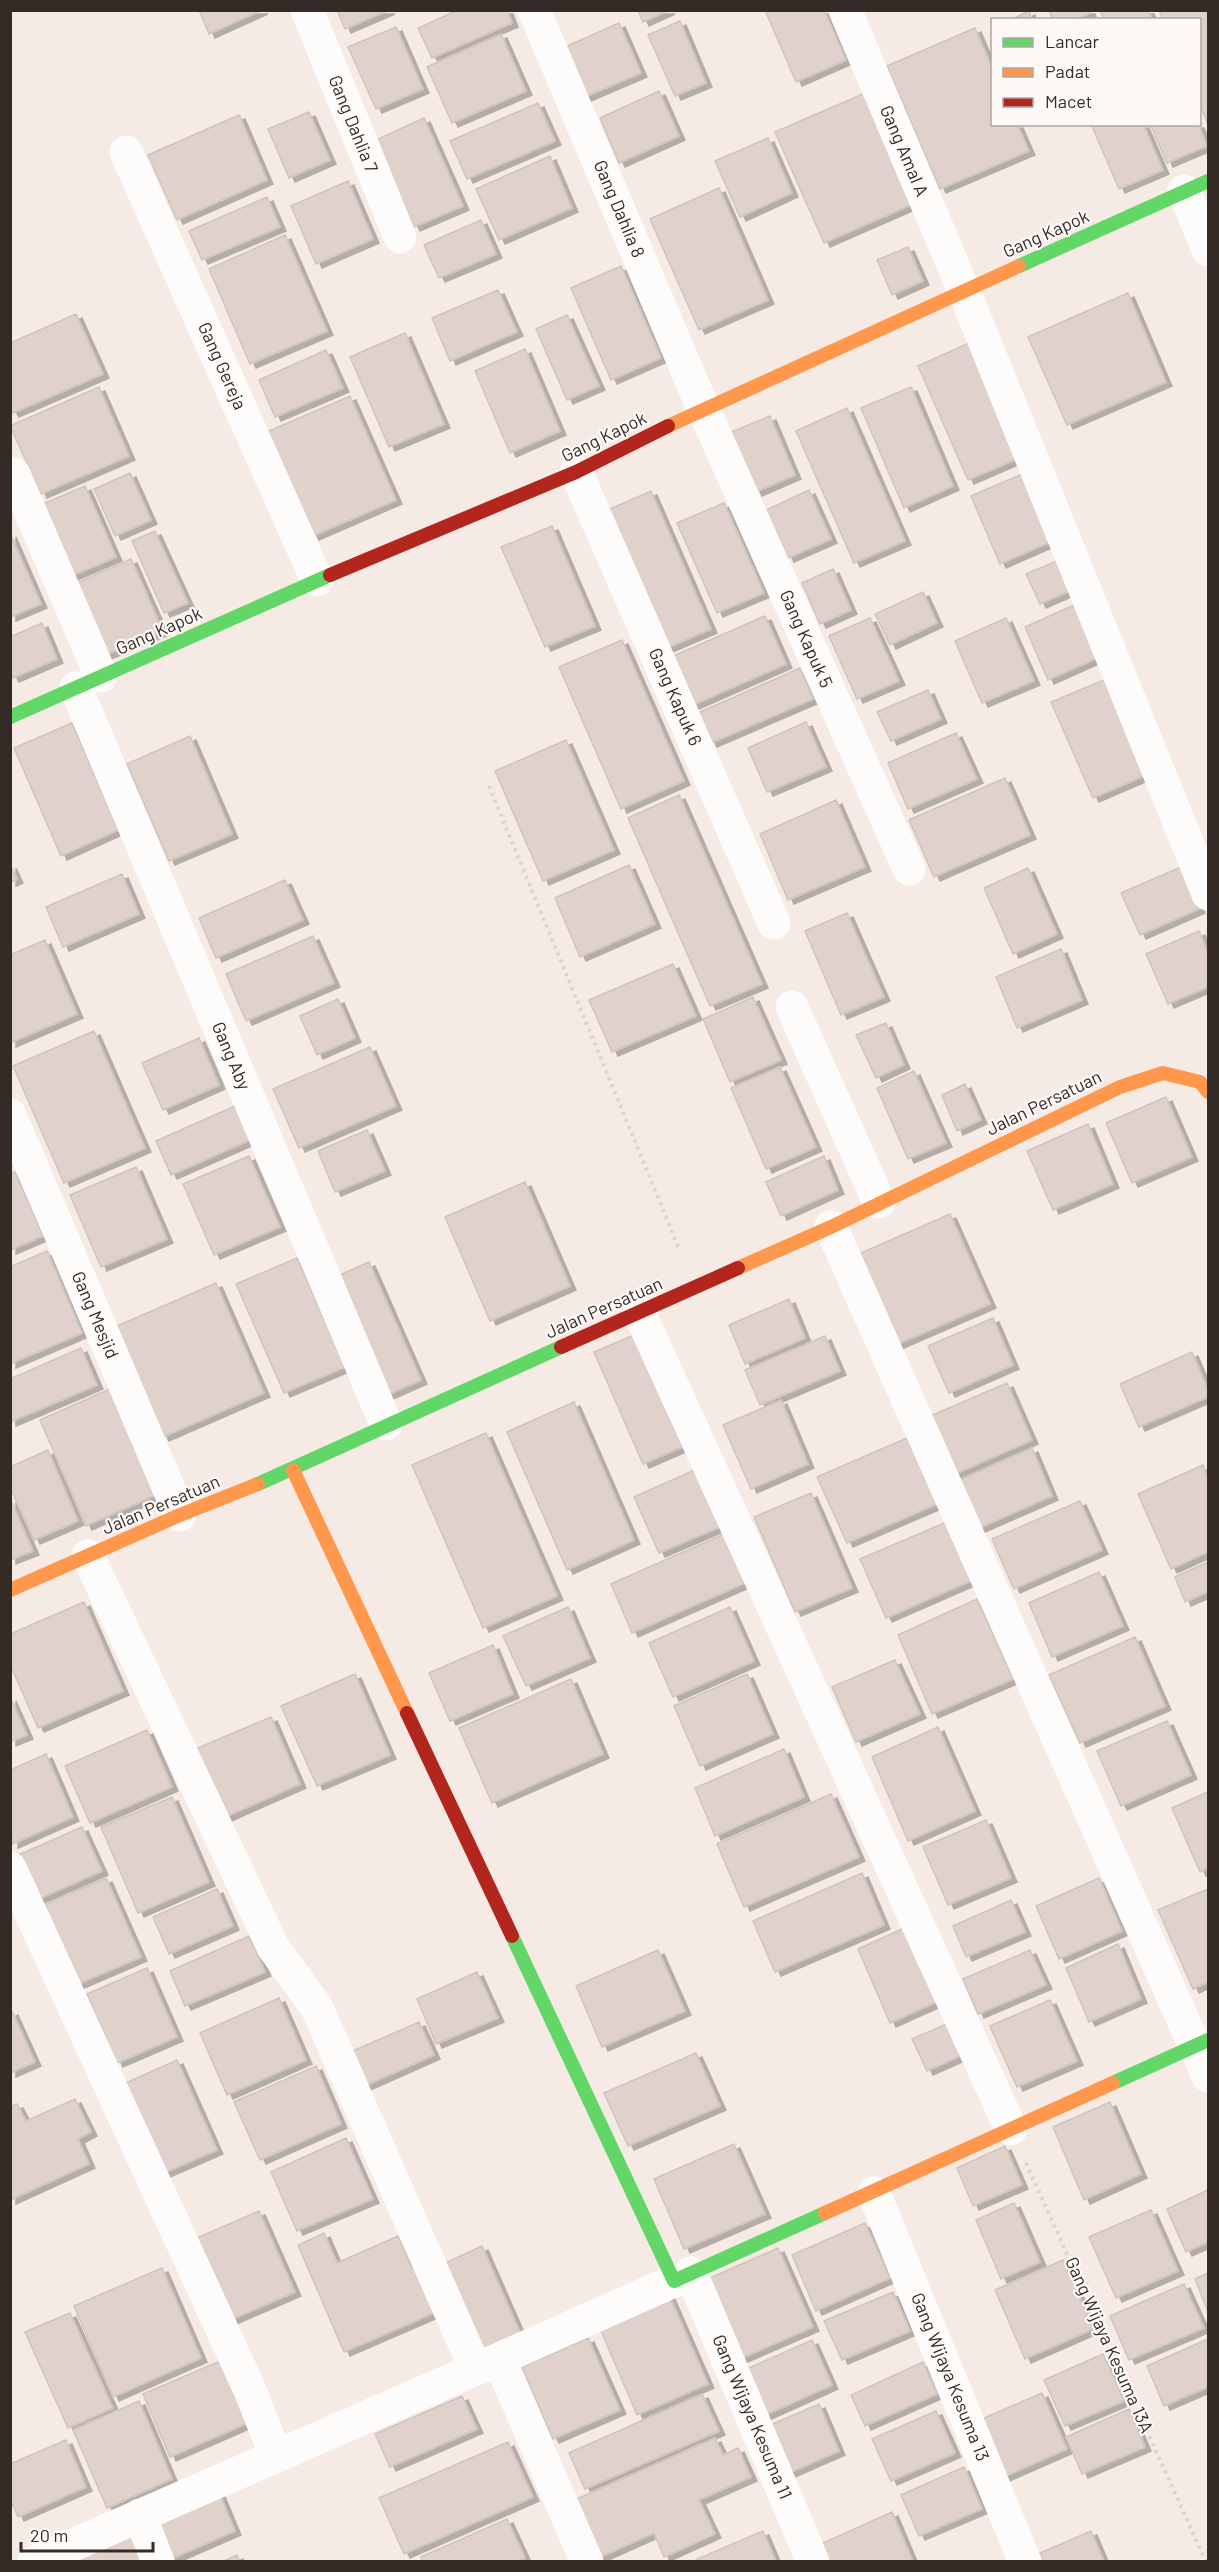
<svg xmlns="http://www.w3.org/2000/svg" width="1219" height="2572" viewBox="0 0 1219 2572" font-family="Barlow,sans-serif">
	<style>
		.building { fill: #e0d2ca; stroke: #cec5c0; stroke-width: 1.5; filter: url(#shadow) }
		.lines { fill: none; stroke-linecap: round; stroke-linejoin: round }
		.path { stroke: #d8d5d3; stroke-width: 4; stroke-dasharray: 3 4.5; stroke-linecap: butt }
		.street { stroke: #fefcfb; stroke-width: 33 }
		.fast { stroke: #63d668; stroke-width: 14 }
		.slow { stroke: #ff974d; stroke-width: 14 }
		.jam { stroke: #b3261e; stroke-width: 14 }
		.labels { text-anchor: middle; stroke-width: 4.5; stroke-linejoin: round; paint-order: stroke }
		.street-label { font-size: 18px; fill: #342b27; stroke: #fdf9f7 }
	</style>
	<defs>
		<filter id="shadow"><feDropShadow dx="6" dy="4" stdDeviation="0" flood-color="#0004"/></filter>
	</defs>
	<rect width="100%" height="100%" fill="#f6eae4"/>
	<path class="building" d="M199,10H262L209,34Z
		M337,10H389L345,29Z
		M458,10H507L512,23L432,58L418,28Z
		M638,10H669L643,22Z
		M765,10H824L846,60L796,82Z
		M1049,10H1089L1090,13L1075,20H1053Z
		M1100,10H1148L1152,20H1104Z
		M1159,10H1208V125L1200,104V20H1163Z
		M1029,11L1032,20H1010Z
		M680,21L706,83L675,96L648,35Z
		M619,23L641,73L585,97L563,48Z
		M396,27L423,89L376,109L348,47Z
		M975,28L992,68V124H1017L1029,151L940,189L887,66Z
		M501,34L526,91L452,123L427,67Z
		M659,91L679,136L619,163L600,118Z
		M865,93L913,204L824,243L775,132Z
		M538,103L555,141L467,179L450,141Z
		M309,112L330,160L289,178L268,129Z
		M239,115L267,180L177,220L148,155Z
		M424,118L463,206L414,227L376,140Z
		M1091,124H1143L1163,170L1119,189Z
		M1150,124H1198L1207,146L1167,163Z
		M768,138L792,193L740,217L715,161Z
		M550,156L572,208L499,240L476,189Z
		M348,181L373,239L316,264L291,206Z
		M719,188L768,300L699,330L650,219Z
		M267,197L280,227L202,260L189,231Z
		M481,220L496,254L439,278L424,245Z
		M285,235L327,331L250,364L209,269Z
		M908,247L923,281L892,295L877,260Z
		M621,266L661,358L611,380L571,288Z
		M498,290L517,332L450,361L432,318Z
		M1128,293L1166,382L1067,425L1028,337Z
		M76,314L103,374L13,413L10,408V343Z
		M567,315L599,386L567,400L536,329Z
		M405,333L444,424L389,447L350,357Z
		M969,343L1019,458L968,480L918,366Z
		M525,349L560,431L510,453L475,371Z
		M326,350L343,388L275,417L259,380Z
		M99,387L129,456L41,494L10,426Z
		M911,387L953,486L904,508L861,408Z
		M350,396L396,500L313,536L267,432Z
		M847,408L905,541L854,563L796,431Z
		M770,416L795,475L756,492L729,433Z
		M1027,472L1057,539L1000,564L971,496Z
		M130,473L151,520L115,536L94,489Z
		M85,486L116,557L69,577L38,506Z
		M809,490L831,539L788,558L766,510Z
		M651,491L711,629L662,650L601,513Z
		M724,503L764,593L717,613L677,523Z
		M552,526L595,626L545,647L501,547Z
		M155,531L188,603L164,613L132,541Z
		M10,533L41,604L10,617Z
		M131,559L163,631L105,655L74,584Z
		M1059,560L1072,590L1040,604L1026,574Z
		M833,569L851,610L820,624L802,583Z
		M923,592L937,623L890,645L875,614Z
		M1074,605L1097,658L1048,680L1025,627Z
		M765,616L786,664L693,705L671,657Z
		M870,618L899,681L857,699L829,636Z
		M1006,618L1034,681L982,703L955,641Z
		M42,623L57,659L13,678L10,672V637Z
		M622,640L684,781L621,809L559,667Z
		M800,668L813,699L711,743L698,713Z
		M1104,680L1146,775L1093,798L1051,702Z
		M928,690L941,719L891,741L877,712Z
		M806,722L826,767L767,792L748,748Z
		M72,723L118,830L61,856L14,748Z
		M956,733L977,779L908,809L888,763Z
		M190,736L232,834L169,861L127,764Z
		M566,740L614,850L543,881L495,771Z
		M1005,778L1030,835L934,877L909,820Z
		M679,795L762,984L710,1006L628,818Z
		M836,800L865,867L788,900L760,834Z
		M10,864L17,879L10,882Z
		M629,865L655,924L580,957L555,898Z
		M1181,867L1199,909L1140,935L1121,893Z
		M1028,868L1057,934L1013,954L984,888Z
		M122,874L139,914L63,947L46,907Z
		M285,880L303,920L216,958L199,918Z
		M847,913L884,997L841,1015L805,931Z
		M1199,931L1208,953V987L1168,1004L1146,954Z
		M313,936L334,983L246,1021L226,974Z
		M45,940L77,1014L10,1043V955Z
		M1061,949L1082,1000L1017,1028L996,977Z
		M673,964L696,1016L612,1052L589,1000Z
		M753,997L781,1060L730,1082L703,1019Z
		M338,999L355,1038L317,1055L300,1016Z
		M886,1023L904,1065L876,1078L856,1035Z
		M94,1031L145,1148L64,1183L13,1066Z
		M199,1038L219,1085L163,1110L142,1063Z
		M370,1047L396,1106L299,1148L273,1089Z
		M780,1067L816,1147L766,1169L731,1088Z
		M914,1071L946,1143L908,1159L877,1088Z
		M965,1084L981,1120L957,1131L942,1095Z
		M1166,1097L1192,1157L1132,1183L1106,1123Z
		M235,1106L250,1140L171,1175L156,1141Z
		M1088,1124L1113,1184L1053,1210L1027,1151Z
		M367,1130L385,1171L335,1192L318,1151Z
		M249,1156L280,1227L214,1255L183,1184Z
		M824,1156L838,1190L781,1216L766,1182Z
		M136,1167L167,1239L101,1267L70,1195Z
		M15,1172L43,1236L10,1250V1174Z
		M525,1182L570,1286L490,1321L445,1217Z
		M950,1214L990,1304L891,1347L852,1257Z
		M47,1251L82,1333L10,1364V1267Z
		M297,1258L345,1367L284,1393L236,1284Z
		M369,1262L421,1380L385,1396L333,1278Z
		M216,1283L264,1393L163,1437L115,1327Z
		M789,1299L805,1338L745,1364L729,1325Z
		M993,1318L1013,1365L949,1393L928,1346Z
		M634,1335L682,1447L643,1464L594,1352Z
		M825,1336L840,1371L760,1405L745,1370Z
		M81,1348L97,1385L10,1422V1379Z
		M1192,1352L1208,1390V1397L1139,1427L1120,1384Z
		M1007,1383L1032,1440L953,1475L928,1417Z
		M112,1388L158,1494L86,1526L40,1420Z
		M781,1400L808,1464L751,1489L723,1425Z
		M574,1402L634,1540L567,1570L507,1432Z
		M486,1433L557,1596L483,1628L412,1465Z
		M907,1438L937,1504L847,1543L817,1477Z
		M1032,1448L1052,1496L977,1529L957,1481Z
		M48,1450L78,1521L34,1540L10,1487V1467Z
		M1203,1465L1208,1479V1552L1171,1569L1138,1494Z
		M699,1468L724,1525L659,1553L634,1497Z
		M811,1493L852,1588L795,1612L754,1517Z
		M10,1498L33,1551L10,1560Z
		M1080,1501L1102,1550L1014,1589L992,1539Z
		M949,1521L975,1579L886,1618L860,1559Z
		M726,1533L747,1582L632,1633L611,1584Z
		M1208,1562V1592L1185,1602L1175,1577Z
		M1099,1572L1123,1626L1052,1657L1029,1603Z
		M977,1599L1013,1679L932,1714L898,1635Z
		M84,1602L123,1691L38,1728L10,1664V1634Z
		M568,1607L590,1658L526,1686L503,1636Z
		M730,1607L754,1661L673,1697L649,1643Z
		M1135,1637L1165,1706L1080,1743L1049,1675Z
		M493,1645L513,1694L450,1721L429,1673Z
		M895,1660L920,1714L856,1742L832,1687Z
		M355,1674L390,1755L317,1786L281,1706Z
		M747,1674L773,1734L700,1766L674,1706Z
		M571,1679L603,1754L492,1803L459,1728Z
		M10,1697L27,1735L10,1742Z
		M271,1717L300,1784L221,1819L191,1751Z
		M1167,1721L1191,1775L1121,1806L1097,1751Z
		M938,1727L975,1811L908,1841L872,1757Z
		M147,1730L172,1787L90,1823L65,1766Z
		M784,1749L804,1797L715,1836L695,1788Z
		M46,1754L73,1817L12,1844L10,1770Z
		M1208,1792V1868L1200,1872L1172,1808Z
		M831,1794L859,1857L744,1907L717,1844Z
		M172,1797L209,1882L138,1913L101,1827Z
		M986,1820L1011,1878L948,1905L923,1847Z
		M82,1827L102,1871L36,1900L16,1856Z
		M862,1873L884,1925L775,1972L753,1921Z
		M106,1878L141,1957L76,1985L42,1906Z
		M1099,1878L1122,1931L1059,1959L1036,1906Z
		M217,1889L233,1926L169,1954L153,1917Z
		M1208,1889V1982L1193,1989L1158,1910Z
		M1011,1900L1025,1932L966,1957L953,1926Z
		M911,1925L943,1999L890,2023L858,1949Z
		M249,1936L265,1972L185,2006L170,1971Z
		M1118,1944L1141,1999L1089,2022L1066,1968Z
		M658,1950L685,2011L602,2047L576,1986Z
		M1030,1950L1046,1985L978,2014L963,1979Z
		M147,1968L177,2037L117,2063L87,1994Z
		M477,1972L498,2018L436,2044L417,1999Z
		M279,1998L306,2060L227,2095L200,2033Z
		M1050,2000L1077,2061L1017,2087L990,2026Z
		M12,2011L35,2062L10,2073V2012Z
		M419,2022L434,2055L360,2088L346,2054Z
		M951,2022L965,2054L927,2071L912,2039Z
		M696,2053L720,2106L628,2146L604,2093Z
		M177,2060L217,2150L157,2176L117,2087Z
		M316,2066L341,2124L260,2160L234,2102Z
		M75,2099L91,2132L78,2139L89,2164L10,2200V2107L17,2104L26,2121Z
		M1110,2102L1141,2174L1084,2200L1053,2127Z
		M346,2138L373,2199L297,2231L271,2172Z
		M734,2144L765,2214L684,2249L654,2179Z
		M1005,2146L1022,2185L973,2206L957,2168Z
		M1208,2190V2242L1186,2252L1167,2209Z
		M1014,2203L1040,2262L1001,2279L976,2220Z
		M1151,2210L1178,2271L1116,2298L1089,2237Z
		M259,2211L295,2292L226,2322L190,2241Z
		M865,2223L890,2278L816,2311L792,2255Z
		M324,2233L337,2263L398,2236L412,2269L417,2267L436,2312L344,2352L298,2245Z
		M482,2246L521,2335L481,2352L443,2264Z
		M778,2248L813,2327L735,2361L701,2282Z
		M1063,2260L1093,2329L1025,2359L995,2290Z
		M162,2268L201,2358L113,2397L74,2306Z
		M1208,2273V2312L1195,2279Z
		M1184,2284L1204,2328L1129,2360L1110,2316Z
		M893,2292L910,2331L842,2360L824,2321Z
		M668,2293L708,2384L637,2415L598,2324Z
		M70,2313L113,2408L68,2428L25,2332Z
		M588,2338L620,2410L553,2439L522,2367Z
		M1208,2339V2387L1164,2406L1147,2366Z
		M812,2340L832,2385L759,2418L740,2372Z
		M1103,2354L1124,2401L1065,2426L1044,2380Z
		M225,2359L252,2421L170,2457L143,2394Z
		M923,2362L937,2394L865,2426L851,2395Z
		M1042,2393L1067,2449L999,2479L975,2422Z
		M702,2394L719,2431L585,2489L569,2453Z
		M462,2396L477,2429L390,2467L375,2434Z
		M139,2401L172,2479L107,2508L73,2430Z
		M819,2404L839,2451L789,2473L768,2426Z
		M1129,2409L1145,2447L1082,2474L1066,2437Z
		M936,2411L955,2453L891,2481L872,2439Z
		M715,2438L723,2455L738,2448L751,2477L699,2500L715,2534L664,2557L654,2533L596,2559L570,2502Z
		M66,2440L86,2487L18,2517L10,2498V2464Z
		M508,2442L533,2497L404,2554L379,2498Z
		M964,2467L982,2509L919,2536L901,2495Z
		M217,2488L235,2531L171,2559L153,2516Z
		M892,2512L913,2562H829L821,2544Z
		M507,2519L525,2558L517,2562H423L421,2557Z
		M763,2531L776,2562H699L697,2559Z
		M1091,2531L1104,2562H1041L1038,2554Z
		M133,2535L144,2562H72Z
		M237,2555L240,2562H222Z"/>
	<g class="lines">
		<path class="path" d="M489,786L680,1251
			M1026,2163L1206,2562"/>
		<path class="street" d="M307,10L400,237
			M534,10L703,408L909,869
			M845,10L964,291L1208,894
			M126,152L317,580
			M1184,191L1208,250
			M576,472L774,923
			M14,474L101,676
			M76,688L386,1424
			M792,1007L879,1202
			M10,1115L180,1515
			M831,1227L1208,2076
			M639,1312L1011,2129
			M88,1556L273,1947L317,2008L475,2368
			M10,1868L249,2388L276,2456
			M874,2193L1025,2562
			M691,2273L813,2562
			M140,2515L158,2562
			M34,2562L499,2359
			M587,2562L499,2359L674,2281"/>
		<path class="fast" d="M1019,266L1208,181
			M10,717L330,575
			M258,1484L561,1347
			M512,1936L674,2281L825,2213
			M1113,2083L1208,2040"/>
		<path class="slow" d="M668,426L1019,266
			M738,1268L831,1227L1120,1087L1163,1073L1200,1082L1208,1092
			M293,1470L407,1713
			M10,1590L180,1515L258,1484
			M825,2213L1113,2083"/>
		<path class="jam" d="M330,575L576,472L668,426
			M561,1347L738,1268
			M407,1713L512,1936"/>
	</g>
	<g class="labels">
		<g class="street-label">
			<text transform="translate(353 124) rotate(68)" y="6">Gang Dahlia 7</text>
			<text transform="translate(904 151) rotate(67)" y="6">Gang Amal A</text>
			<text transform="translate(619 209) rotate(67)" y="6">Gang Dahlia 8</text>
			<text transform="translate(1046 234) rotate(-24)" y="6">Gang Kapok</text>
			<text transform="translate(222 366) rotate(66)" y="6">Gang Gereja</text>
			<text transform="translate(604 437) rotate(-26)" y="6">Gang Kapok</text>
			<text transform="translate(159 631) rotate(-24)" y="6">Gang Kapok</text>
			<text transform="translate(806 639) rotate(66)" y="6">Gang Kapuk 5</text>
			<text transform="translate(675 697) rotate(66)" y="6">Gang Kapuk 6</text>
			<text transform="translate(231 1056) rotate(67)" y="6">Gang Aby</text>
			<text transform="translate(1044 1103) rotate(-26)" y="6">Jalan Persatuan</text>
			<text transform="translate(604 1308) rotate(-24)" y="6">Jalan Persatuan</text>
			<text transform="translate(95 1315) rotate(67)" y="6">Gang Mesjid</text>
			<text transform="translate(161 1505) rotate(-23)" y="6">Jalan Persatuan</text>
			<text transform="translate(1109 2345) rotate(66)" y="6">Gang Wijaya Kesuma 13A</text>
			<text transform="translate(950 2377) rotate(68)" y="6">Gang Wijaya Kesuma 13</text>
			<text transform="translate(752 2417) rotate(67)" y="6">Gang Wijaya Kesuma 11</text>
		</g>
	</g>
	<rect width="1219" height="2572" fill="none" stroke="#342b27" stroke-width="24"/>
	<rect x="991" y="18" width="210" height="108" fill="#fdf9f7" stroke="#ada7a4" stroke-width="1.5"/>
	<rect x="1003" y="38" width="30" height="9" fill="#63d668" stroke="#ada7a4" stroke-width="1.5"/>
	<text x="1045" y="48" font-size="18" fill="#342b27">Lancar</text>
	<rect x="1003" y="68" width="30" height="9" fill="#ff974d" stroke="#ada7a4" stroke-width="1.5"/>
	<text x="1045" y="78" font-size="18" fill="#342b27">Padat</text>
	<rect x="1003" y="98" width="30" height="9" fill="#b3261e" stroke="#ada7a4" stroke-width="1.5"/>
	<text x="1045" y="108" font-size="18" fill="#342b27">Macet</text>
	<path d="M21 2542v9h132v-9" fill="none" stroke="#342b27" stroke-width="3"/>
	<text x="30" y="2542" font-size="18" fill="#342b27" stroke="#fdf9f7" stroke-width="4.5" paint-order="stroke">20 m</text>
</svg>
